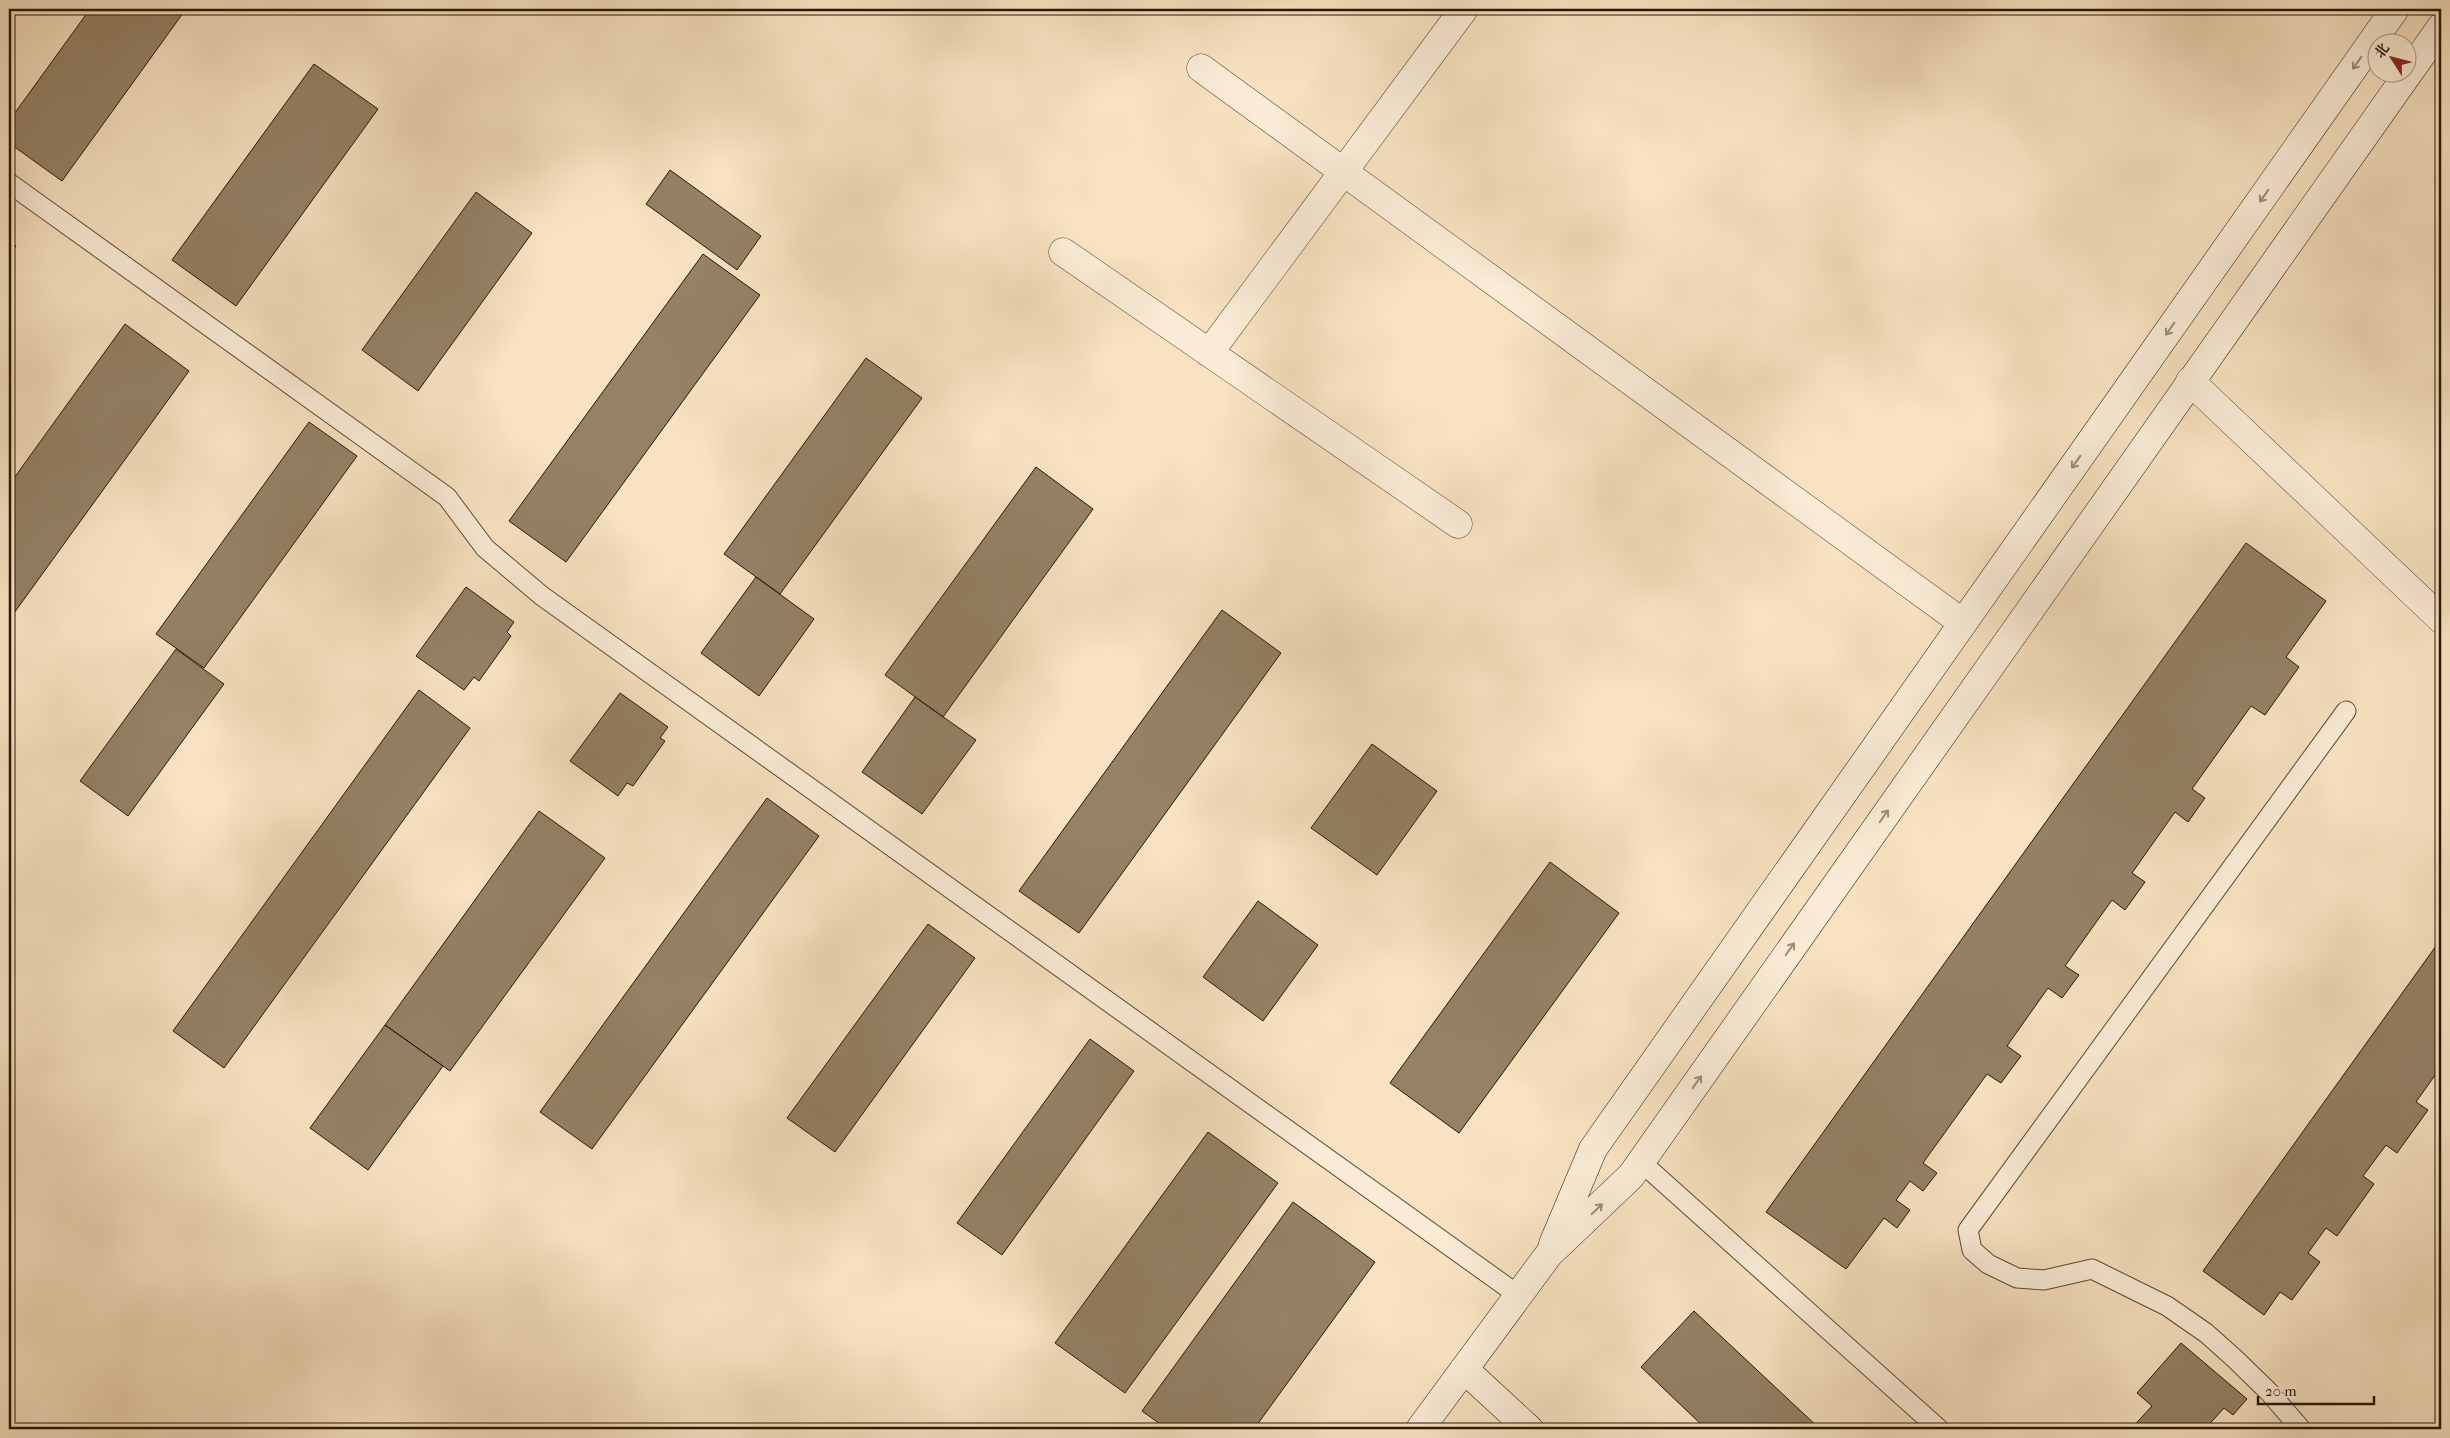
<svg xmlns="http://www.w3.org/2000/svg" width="2450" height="1438" viewBox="0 0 2450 1438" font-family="'IM FELL French Canon','Noto Serif SC',serif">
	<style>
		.building { fill: #948166; stroke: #271804 }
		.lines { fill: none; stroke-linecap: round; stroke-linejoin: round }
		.lane-casing { stroke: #5b4a33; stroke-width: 21 }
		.street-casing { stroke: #5b4a33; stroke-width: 29 }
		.secondary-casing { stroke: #271804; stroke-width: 29 }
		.lane { stroke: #faecd7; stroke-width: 19 }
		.street { stroke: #faecd7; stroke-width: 28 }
		.secondary { stroke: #faecd7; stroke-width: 28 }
		.oneway { stroke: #9b8d78 }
	</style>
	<rect width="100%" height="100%" fill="#f8e2c1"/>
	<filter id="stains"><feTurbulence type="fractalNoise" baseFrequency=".004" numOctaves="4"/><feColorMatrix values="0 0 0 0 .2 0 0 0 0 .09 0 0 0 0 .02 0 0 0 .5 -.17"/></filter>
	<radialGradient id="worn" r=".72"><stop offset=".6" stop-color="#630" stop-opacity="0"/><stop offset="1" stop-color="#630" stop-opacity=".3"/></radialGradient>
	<path class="building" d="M90,9H186L62,181L9,143V121Z
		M314,64L378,109L236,306L172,260Z
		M670,170L761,236L737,270L646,204Z
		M476,192L532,233L418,391L362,350Z
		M9,241L16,246L9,256Z
		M703,254L760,295L566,562L509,521Z
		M125,324L189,371L9,620V485Z
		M866,358L922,398L780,594L724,554Z
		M309,422L357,456L204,668L156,634Z
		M1036,467L1093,509L943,717L885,675Z
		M2246,543L2326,601L2286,657L2299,667L2265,715L2251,706L2192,789L2205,798L2188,822L2175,812L2132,873L2145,882L2125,910L2112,900L2065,966L2079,975L2062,998L2048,988L2007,1046L2021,1056L2001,1083L1987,1074L1923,1163L1937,1173L1923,1191L1910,1181L1896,1200L1910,1210L1897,1228L1884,1218L1846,1269L1766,1212Z
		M756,577L814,619L759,696L701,653Z
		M466,587L514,622L507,632L511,636L479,681L474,677L464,690L416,656Z
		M1222,610L1281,653L1079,933L1019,891Z
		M176,649L224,684L128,816L80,781Z
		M419,690L470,728L224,1068L173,1031Z
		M620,693L668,727L660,738L665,741L633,786L627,783L618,796L570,761Z
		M915,697L976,740L922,814L862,772Z
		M1372,744L1437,791L1377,875L1311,828Z
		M767,798L819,836L592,1149L540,1112Z
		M539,811L605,858L450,1071L385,1025Z
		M1550,862L1619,913L1459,1133L1390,1083Z
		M1258,901L1318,945L1263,1021L1203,977Z
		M928,924L975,958L835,1152L787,1118Z
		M2441,939V1073L2438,1071L2416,1102L2428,1110L2397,1153L2386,1145L2363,1176L2374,1184L2337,1236L2326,1228L2308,1253L2320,1262L2292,1300L2280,1292L2264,1315L2203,1271Z
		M385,1025L443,1066L368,1170L310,1128Z
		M1090,1039L1134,1071L1002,1255L957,1223Z
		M1208,1132L1278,1183L1125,1393L1055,1343Z
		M1293,1202L1375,1262L1254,1429H1167L1142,1411Z
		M1694,1311L1820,1429H1706L1641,1367Z
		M2181,1343L2247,1399L2233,1415L2224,1408L2205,1429H2131L2152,1406L2137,1393Z"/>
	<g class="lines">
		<defs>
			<path id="lane" d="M9,183L447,497L485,548L542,596L1518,1295
				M1641,1162L1939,1429
				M2301,1429L2269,1392L2234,1358L2206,1333L2167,1306L2092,1269L2044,1280L2017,1278L1988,1264L1972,1250L1968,1230L2346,711"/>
			<path id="street" d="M1201,68L1963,623
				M1063,252L1458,524
				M1209,353L1464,9
				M2190,381L2441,619"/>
			<path id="secondary" d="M1553,1244L1593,1149L2395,9
				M1464,1369L1529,1429
				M1420,1429L1549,1254L1631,1176L2441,27"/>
		</defs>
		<use href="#lane" class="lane-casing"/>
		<use href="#street" class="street-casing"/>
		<use href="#secondary" class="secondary-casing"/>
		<use href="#lane" class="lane"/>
		<use href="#street" class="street"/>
		<use href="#secondary" class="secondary"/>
	</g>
	<defs><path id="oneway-shaft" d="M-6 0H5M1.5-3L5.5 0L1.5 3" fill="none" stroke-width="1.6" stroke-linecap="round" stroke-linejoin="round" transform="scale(1.25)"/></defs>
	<g class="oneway">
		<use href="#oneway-shaft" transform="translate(2357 63) rotate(125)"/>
		<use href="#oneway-shaft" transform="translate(2264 196) rotate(125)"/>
		<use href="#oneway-shaft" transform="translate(2170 329) rotate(125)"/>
		<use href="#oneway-shaft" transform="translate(2076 462) rotate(125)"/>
		<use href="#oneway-shaft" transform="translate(1884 816) rotate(-55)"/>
		<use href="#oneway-shaft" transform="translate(1790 949) rotate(-55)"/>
		<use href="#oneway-shaft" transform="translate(1697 1082) rotate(-55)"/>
		<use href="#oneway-shaft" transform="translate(1597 1209) rotate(-44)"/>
	</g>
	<rect width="2450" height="1438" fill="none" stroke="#f8e2c1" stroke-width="30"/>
	<rect x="10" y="10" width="2430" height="1418" fill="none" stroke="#271804" stroke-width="2.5"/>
	<rect x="15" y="15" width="2420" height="1408" fill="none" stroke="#271804"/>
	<g transform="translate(2392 58) rotate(306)"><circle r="24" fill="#faecd7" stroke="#a69783"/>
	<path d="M0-4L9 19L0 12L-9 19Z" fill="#8f2418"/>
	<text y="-8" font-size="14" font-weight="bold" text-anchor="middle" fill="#271804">北</text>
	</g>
	<path d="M2258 1396v8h116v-8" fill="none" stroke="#271804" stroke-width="2.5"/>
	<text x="2265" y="1396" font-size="15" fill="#271804" stroke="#faecd7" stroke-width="4" paint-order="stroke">20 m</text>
	<rect width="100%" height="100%" filter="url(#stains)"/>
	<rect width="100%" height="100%" fill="url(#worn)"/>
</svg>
